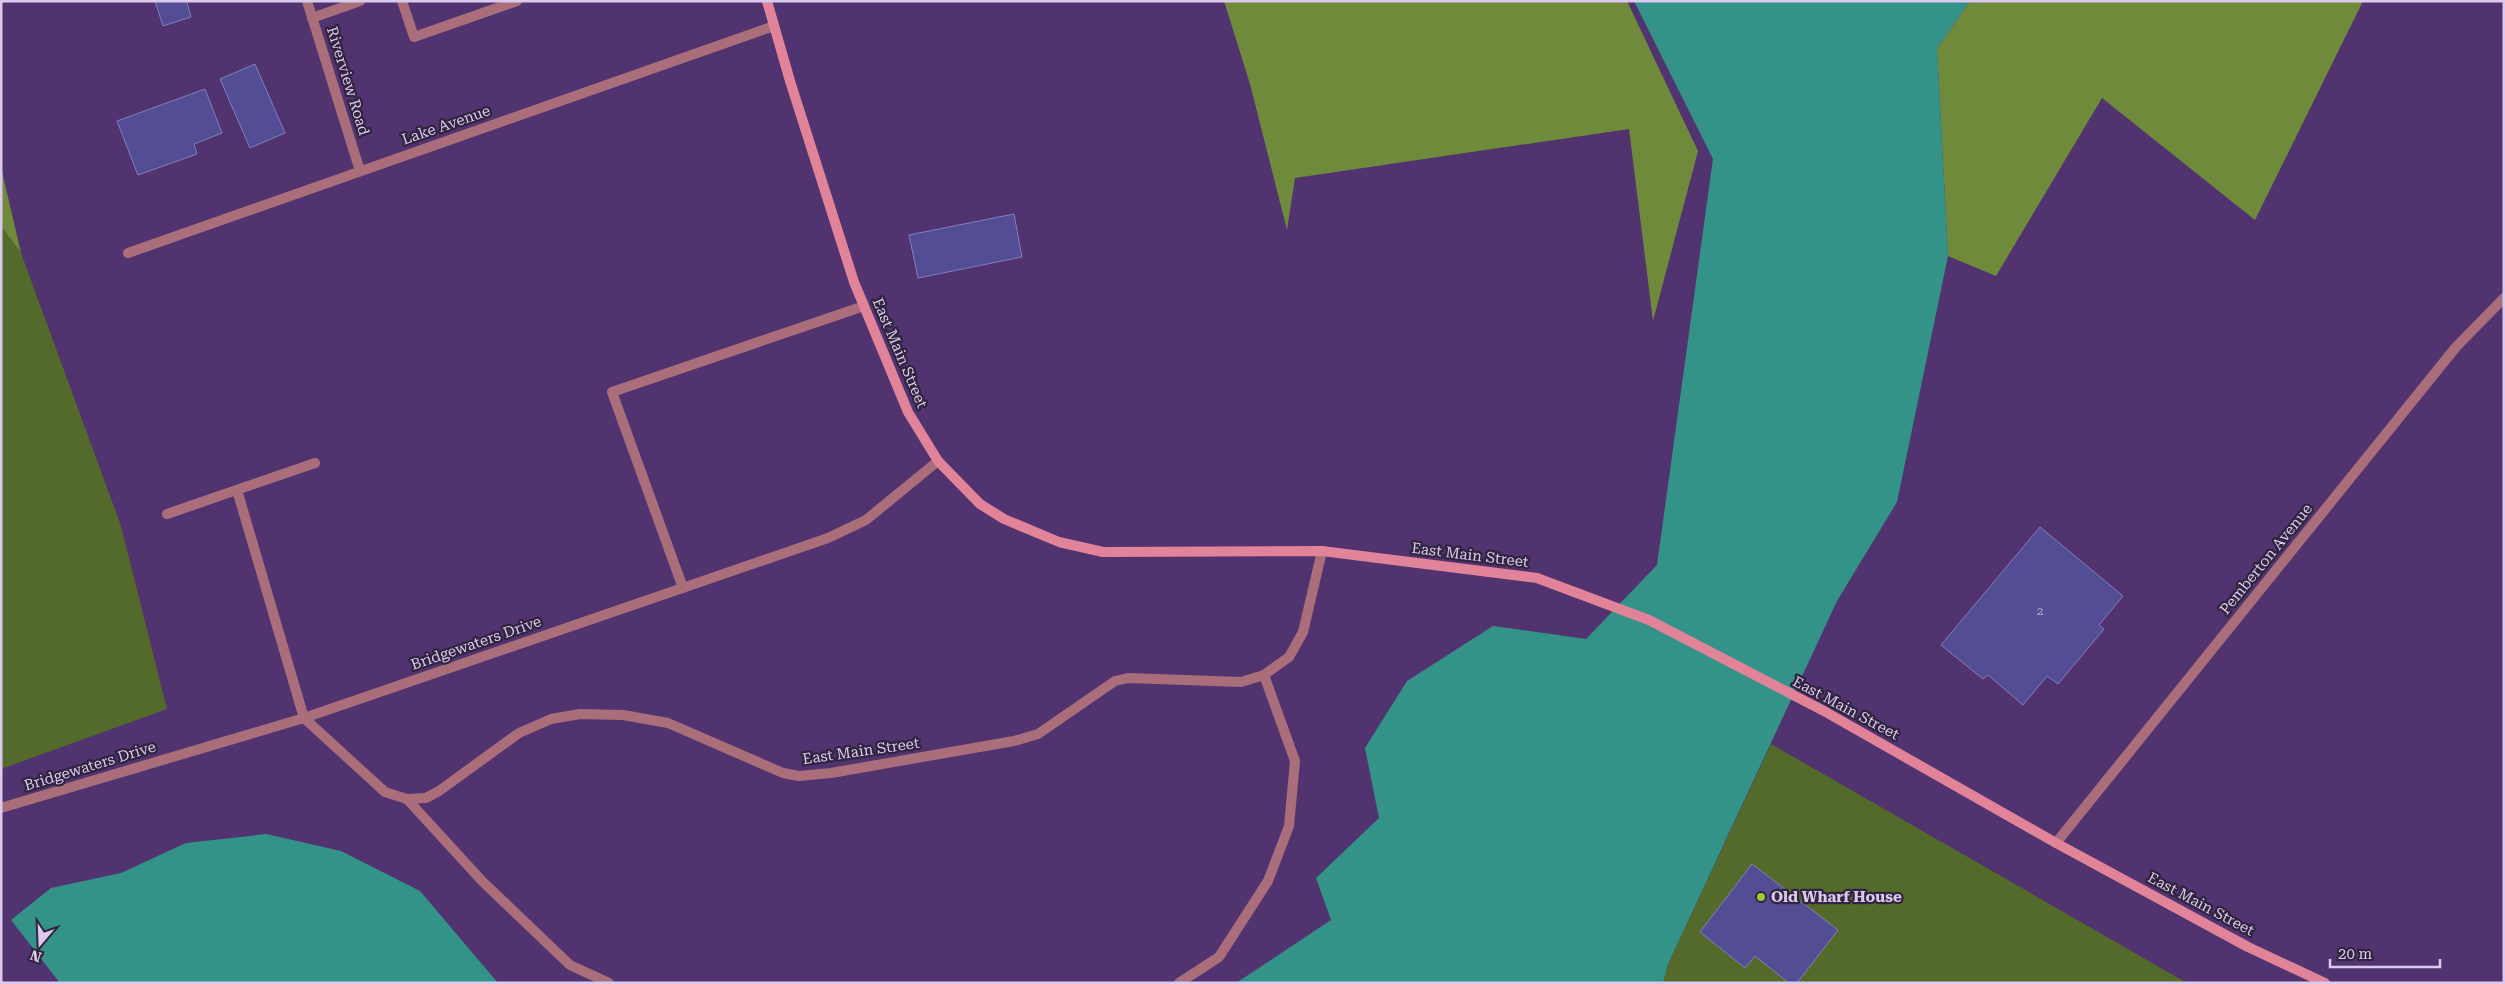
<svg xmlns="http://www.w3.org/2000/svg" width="2505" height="984" viewBox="0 0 2505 984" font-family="'Roboto Serif',serif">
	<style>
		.green { fill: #546a2a }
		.forest { fill: #6f8a3a }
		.water { fill: #339389 }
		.building { fill: #534d93; stroke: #827ec2 }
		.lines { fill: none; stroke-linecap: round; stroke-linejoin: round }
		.lane { stroke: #aa6e7b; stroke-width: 10 }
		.street { stroke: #aa6e7b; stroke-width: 10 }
		.secondary { stroke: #e18399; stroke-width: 10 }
		.poi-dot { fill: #9cca31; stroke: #31243f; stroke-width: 2 }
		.labels { text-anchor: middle; stroke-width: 4.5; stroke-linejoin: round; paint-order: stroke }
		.number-label { font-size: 12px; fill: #b8abd6 }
		.street-label { font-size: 15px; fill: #dacaed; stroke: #31243f }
		.poi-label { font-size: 15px; font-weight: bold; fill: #dacaed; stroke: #31243f; text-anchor: start }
	</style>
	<rect width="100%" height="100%" fill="#51346f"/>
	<path class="green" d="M1,226L21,253L121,526L167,709L1,769Z
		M1771,744L2187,983H1663L1668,964Z"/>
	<path class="forest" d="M1224,1H1627L1698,151L1653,321L1629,129L1295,178L1287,230L1250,84Z
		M1970,1H2363L2255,220L2102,98L1996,276L1948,256L1937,48Z
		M1,167L21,253L1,226Z"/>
	<path class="water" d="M1634,1H1970L1937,48L1948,256L1897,502L1837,601L1668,964L1663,983H1236L1331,920L1316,878L1379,818L1365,748L1407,681L1493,626L1586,639L1657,565L1713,159Z
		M266,834L341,851L420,891L498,983H60L11,920L51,888L121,873L186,843Z"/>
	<path class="building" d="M155,1H189L187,2L191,17L163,26Z
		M255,64L285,133L250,148L220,79Z
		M205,89L222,133L194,144L197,154L138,175L117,121Z
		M1014,214L1022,257L918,278L909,235Z
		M2040,527L2123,596L2099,625L2104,629L2058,684L2047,676L2023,705L1988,675L1983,679L1941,645Z
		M1752,864L1838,930L1797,983H1789L1755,956L1745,968L1700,932Z"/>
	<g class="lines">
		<path class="lane" d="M402,1L414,37L517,1
			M312,18L360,1
			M237,490L304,718
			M167,514L315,463
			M683,588L612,392L864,306
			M407,799L482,881L570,965L609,983
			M1179,983L1219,957L1268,881L1289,826L1295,761L1264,675"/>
		<path class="street" d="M307,1L360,171
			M128,253L774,26
			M304,718L385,792L407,799L426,798L439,791L519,733L551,719L580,714L623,715L668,723L783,773L799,776L831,773L1014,741L1038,734L1115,681L1128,678L1241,682L1264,675L1289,657L1303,632L1322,551
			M1,808L304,718L828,538L866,520L938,461
			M2056,843L2456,347L2504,298"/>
		<path class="secondary" d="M767,1L790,81L854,282L908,412L938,461L980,504L1004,519L1059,542L1103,552L1322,551L1537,578L1649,620L1824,711L2056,843L2248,947L2325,983"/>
	</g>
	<circle class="poi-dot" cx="1761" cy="897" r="5"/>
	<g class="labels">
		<g class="number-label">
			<text x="2040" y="615">2</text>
		</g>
		<g class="street-label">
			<text transform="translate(348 81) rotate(73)" y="5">Riverview Road</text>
			<text transform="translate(446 125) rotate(-19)" y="5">Lake Avenue</text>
			<text transform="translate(900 353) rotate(67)" y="5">East Main Street</text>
			<text transform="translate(1470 555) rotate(7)" y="5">East Main Street</text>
			<text transform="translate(2266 559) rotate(-51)" y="5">Pemberton Avenue</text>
			<text transform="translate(476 643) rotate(-19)" y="5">Bridgewaters Drive</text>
			<text transform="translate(1846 708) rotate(28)" y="5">East Main Street</text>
			<text transform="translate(861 751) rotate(-8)" y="5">East Main Street</text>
			<text transform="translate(90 766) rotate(-17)" y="5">Bridgewaters Drive</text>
			<text transform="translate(2201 904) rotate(28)" y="5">East Main Street</text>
		</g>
		<g class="poi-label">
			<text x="1771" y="902">Old Wharf House</text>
		</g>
	</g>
	<rect width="2505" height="984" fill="none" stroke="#dacaed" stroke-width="5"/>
	<g transform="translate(40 944) rotate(199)" stroke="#31243f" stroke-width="4" paint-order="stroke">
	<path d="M0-4L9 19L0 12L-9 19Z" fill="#dacaed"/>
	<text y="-8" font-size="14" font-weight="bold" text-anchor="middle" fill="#dacaed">N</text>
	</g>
	<path d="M2330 959v8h110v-8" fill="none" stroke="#dacaed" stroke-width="2.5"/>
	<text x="2338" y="959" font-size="15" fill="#dacaed" stroke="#31243f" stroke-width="4" paint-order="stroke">20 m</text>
</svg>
